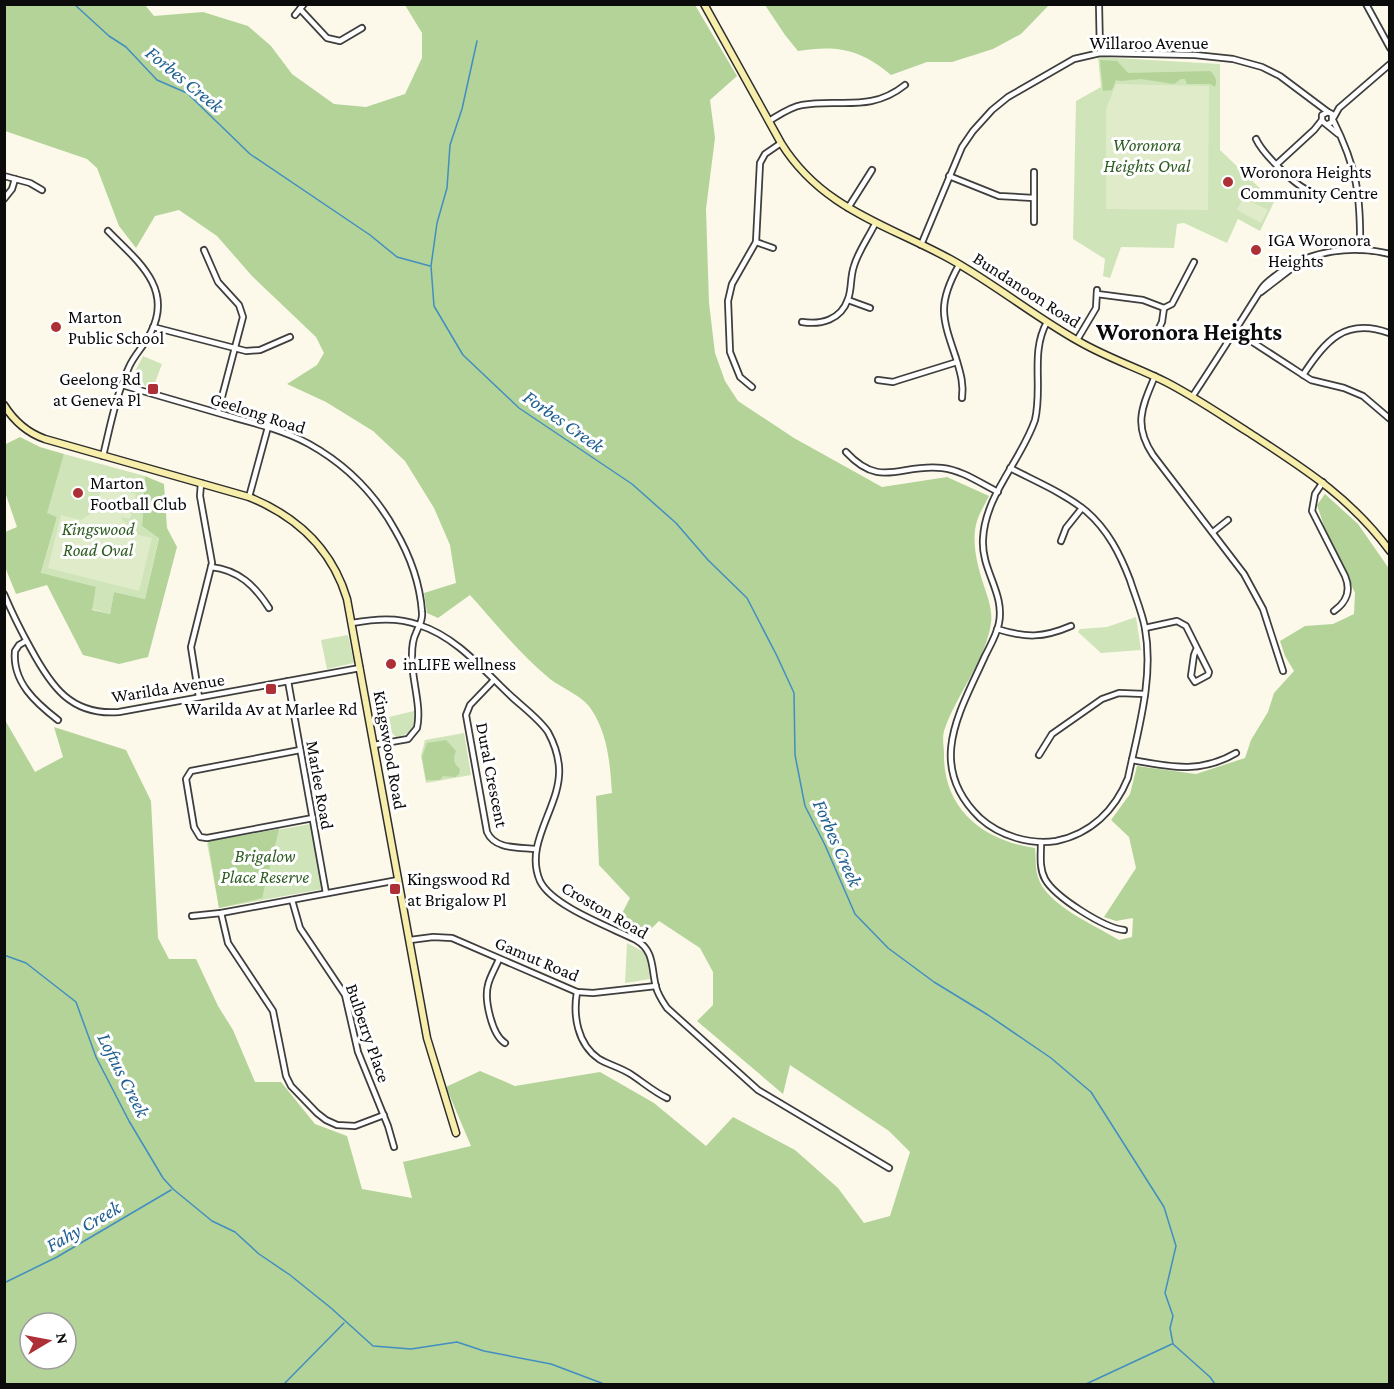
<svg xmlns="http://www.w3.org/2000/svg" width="1394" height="1389" font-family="'Crimson Pro',serif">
<rect width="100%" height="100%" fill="#fdf9ea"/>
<g fill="#cfe4b8">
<polygon points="1098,57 1220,64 1220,150 1274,202 1260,231 1238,219 1227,243 1184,223 1177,224 1174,248 1121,247 1110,278 1103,276 1105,259 1073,239 1076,101 1101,87"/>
<polygon points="143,356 162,364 153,388 133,382 132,377"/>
<polygon points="64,454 145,476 142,526 159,537 145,599 114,592 110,614 91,609 96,588 41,574 57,517 46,513"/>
<polygon points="1136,617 1141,650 1101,653 1078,632 1080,629 1107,627"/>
<polygon points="348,635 354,663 327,669 321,640"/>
<path d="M414,711C416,727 412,734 396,737L392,733L389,717Z"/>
<polygon points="464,733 471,775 426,783 421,756 425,740"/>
<polygon points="310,824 323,889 219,908 207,843"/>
<polygon points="627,943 646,953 650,979 625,983"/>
</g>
<g fill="#b3d399" fill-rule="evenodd">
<path d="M1050,4L1021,34L993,49L952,62H927L891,75C860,49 837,45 798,51L785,35L765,5Z"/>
<path d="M145,5L154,16L203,12L248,26L271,46L292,74L334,104L366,107L405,94L422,58V33L405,5H695L737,76L710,100L715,138L706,209L709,303L715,353L725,381L738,401L794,438L882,487L947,477L989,496C985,504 980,512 977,521C971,540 977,564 983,583C987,595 993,610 991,623C986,660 956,695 944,731C942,738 944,747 944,754C943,809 984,841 1035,848C1036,857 1035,868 1038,877C1046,905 1095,925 1119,940L1132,937L1133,918L1116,921L1104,917L1136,868L1129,837L1111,820L1130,794L1137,766L1196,774L1245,758L1251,740L1268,712L1274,693L1294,671L1285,656L1280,641L1305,626L1333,624L1354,614L1355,593L1325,529L1317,505L1325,494L1358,524L1390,570L1389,1384H5V720L35,772L63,757L54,727L126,750L151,801L158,938L169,959H196L218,1006L233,1030L255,1082H281L315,1124L347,1136L362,1189L412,1198L403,1162L471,1146L446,1087L480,1071L515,1086L600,1072L654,1103L706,1146L733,1117L795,1150L838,1188L864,1223L890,1216L910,1152L889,1131L790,1065L783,1094L697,1021L713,1005V972L700,948L659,921L641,939L616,925L630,898L599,865L596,796L612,793C610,764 608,734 591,709C584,697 562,688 550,679C520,654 496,624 470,595L438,618L427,613L424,593L456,583L450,545L434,508L405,461L373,431L326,402L287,384L317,365L324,353L316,337L252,276L217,236L179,210L155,216L136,248L119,226L97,168L87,159L5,131V5ZM30,1323H66V1359H30Z"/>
<path d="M1100,60L1117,61L1128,73L1210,71C1215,76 1218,80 1215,87L1210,84H1187L1185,79H1181L1174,84L1141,79L1121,81L1116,80L1112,90L1103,91Z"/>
<polygon points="20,437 40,447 64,454 47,513 57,517 41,573 96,587 92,610 110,614 114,592 145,599 159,538 142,526 145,476 164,484 167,528 177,547 148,657 119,664 83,655 47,585 16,594 5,567 5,532 17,527 5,492 4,445"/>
<path d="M446,740L456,751C453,759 453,763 460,769L459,774L455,777L443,776L440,780H426L422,757L427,743Z"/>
<polygon points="279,829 262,898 219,908 208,841"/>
</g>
<g fill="#e0ecc9">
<polygon points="1116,84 1209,86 1208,210 1106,209 1106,109"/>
<polygon points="1243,198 1268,210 1261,223 1237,210"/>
<polygon points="102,485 136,494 130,519 120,517 127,524 130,533 152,538 139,591 48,568 61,515 81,520 93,512 99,511 96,510"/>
</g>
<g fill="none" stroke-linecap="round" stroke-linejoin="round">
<g stroke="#428ec0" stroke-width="1.5">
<polyline points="74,4 109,36 126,47 157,80 187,93 250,154 370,235 397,257 430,266"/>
<polyline points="477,41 462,109 450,145 447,188 437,223 431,266 434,306 463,355 519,408 632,484 676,523 708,560 747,598 777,656 794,693 795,755 805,806 825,845 855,914 888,948 934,982 988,1015 1051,1058 1091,1092 1164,1207 1176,1246 1165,1293 1173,1316 1170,1328 1173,1344 1210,1377 1215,1384"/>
<polyline points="4,955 26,963 76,1002 96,1057 129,1121 163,1178 173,1189 212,1221 235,1232 259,1254 290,1275 331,1308 373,1346 411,1349 457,1342 484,1351 551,1364 604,1384"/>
<polyline points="4,1283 57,1257 171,1190"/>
<polyline points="284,1384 344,1323"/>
<polyline points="680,1384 686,1384"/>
<polyline points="1086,1384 1172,1344"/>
</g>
<g stroke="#3e3e3e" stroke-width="8">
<g id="street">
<polyline points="1099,4 1100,53"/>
<polyline points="1366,4 1390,48"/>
<polyline points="300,9 327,38 340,41 362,28"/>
<polyline points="295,15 304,4"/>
<polyline points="1334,117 1339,108 1390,64"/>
<path d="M1333,120C1357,168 1361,196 1360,250"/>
<path d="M769,121C779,115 790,107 802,105C839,98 870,113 905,85"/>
<polyline points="1328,124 1332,122 1332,114 1328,112 1322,115 1322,121 1338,134"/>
<path d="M1256,139C1263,154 1296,187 1312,192"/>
<polyline points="1277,164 1314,130 1322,120"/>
<polyline points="4,176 30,183 42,190"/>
<polyline points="949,176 999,196 1034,198"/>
<polyline points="4,199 12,189 15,179"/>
<polyline points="848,208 872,170"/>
<polyline points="1034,222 1034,172"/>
<polyline points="756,242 773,248"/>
<polyline points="921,245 962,147 973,131 992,110 1008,97 1074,59 1100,53 1195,55 1233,59 1262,67 1280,76 1328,112"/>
<polyline points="204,250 218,282 239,305 243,317 218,412"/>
<path d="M959,265C937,304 942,317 956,358C960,372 964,383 962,398"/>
<polyline points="1261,292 1300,262"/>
<polyline points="1097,294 1143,300 1164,308 1172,304 1194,262"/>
<polyline points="848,300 870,308"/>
<path d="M802,322C821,325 841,320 848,299C852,289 850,277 854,266C858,252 868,238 875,224"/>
<polyline points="153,327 246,351 260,350 290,337"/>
<polyline points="1158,330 1162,322 1164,308"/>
<polyline points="1234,330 1311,380 1344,388 1363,396 1390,419"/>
<polyline points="1077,340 1096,308 1097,290"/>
<path d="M1303,375C1325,341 1345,317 1389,333"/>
<path d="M1155,376C1142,407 1133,425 1153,455L1244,574L1263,609L1283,671"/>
<polyline points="878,380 893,382 899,380 957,362"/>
<path d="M122,385C159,396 195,406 232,417C258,424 285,431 309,444C345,464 375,494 395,530C409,554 420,584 422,612C423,621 419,625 416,633C413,639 412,648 412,655C411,679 422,705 417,728L408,739L374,745"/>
<polyline points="752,387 740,377 730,352 728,301 732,284 756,242 760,163 765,154 781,143"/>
<path d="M1192,397C1216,361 1239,324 1262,288C1266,282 1274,277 1279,273C1310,250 1353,245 1390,254"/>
<path d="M846,452C881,490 901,463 942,468C962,470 980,483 998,492"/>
<path d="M103,456C110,427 116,395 129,367C134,355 145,345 151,332C174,287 135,259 108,231"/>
<path d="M1010,468C1035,481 1064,493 1086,511C1108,530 1120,554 1130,580C1135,596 1142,612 1145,628C1154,678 1138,730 1128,778C1115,810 1091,834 1056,841C1030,845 1000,836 980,818C925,765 960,712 985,656C990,646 997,634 999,623C1005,593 981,570 983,539C985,495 1021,461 1035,420C1043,387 1030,352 1047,322"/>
<path d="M1323,482L1315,494L1312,511L1345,576C1351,590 1347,602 1334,611"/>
<polyline points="249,497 268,427"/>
<polyline points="1213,532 1228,520"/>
<polyline points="1061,541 1066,528 1082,508"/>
<path d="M211,567C239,570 255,586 269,608"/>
<path d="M4,594C12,613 21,631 31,649C51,686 71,716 119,712L360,668"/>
<path d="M352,623C375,619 397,617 419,625C457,637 484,671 512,697C524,708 539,719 548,732C554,743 558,754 559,767C562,806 523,842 540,881C552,906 610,927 636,940C655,951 651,968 656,987C658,995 663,1002 667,1008L758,1090L889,1168"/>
<polyline points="1145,628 1177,621 1186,626 1209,672 1208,675 1195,682 1191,676 1194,655 1196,650"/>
<path d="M997,629C1026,638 1043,638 1071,626"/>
<path d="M26,641L19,645L15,651C12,682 36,703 58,720"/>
<path d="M494,680L470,705L466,715L487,832C495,850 519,847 536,849"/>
<polyline points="288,681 326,893"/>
<polyline points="199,697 191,647 212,563 200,496 201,483"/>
<polyline points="300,750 191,771 186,779 194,827 200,837 207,838 313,818"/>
<polyline points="1039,755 1052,734 1102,699 1119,693 1145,694"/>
<path d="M1132,760C1171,767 1200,774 1236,753"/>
<path d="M1041,842C1041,855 1039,868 1045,879C1055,897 1104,928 1124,930"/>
<polyline points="292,900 300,928 345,995 358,1052 388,1126 394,1147"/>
<polyline points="221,913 228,943 273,1011 286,1076 291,1086 317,1113 326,1120 337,1125 355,1126 384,1115"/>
<polyline points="192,916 221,913 398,880"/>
<polyline points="410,940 433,937 452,938 577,992 593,993 656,986"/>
<path d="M499,959C496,967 490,976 488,985C484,1000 492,1035 505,1043"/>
<path d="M577,992C573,1015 577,1044 599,1059C609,1065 622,1068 632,1075C644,1083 654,1092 667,1098"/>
</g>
</g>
<g stroke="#2d2d2d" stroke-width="9">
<g id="secondary">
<path d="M704,4L781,143C822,209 886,224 950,259C995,284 1035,317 1080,342C1108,358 1138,368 1166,382C1195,397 1221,415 1248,432C1303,468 1349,496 1390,551"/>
<path d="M4,405C14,421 28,433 45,439L249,497C296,516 332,549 347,599L427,1038L456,1133"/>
</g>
</g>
<use href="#street" stroke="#fff" stroke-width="4.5"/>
<use href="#secondary" stroke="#f7eeab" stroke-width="6"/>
</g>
<g fill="#ad3037" stroke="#fff" stroke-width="2">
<circle cx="1228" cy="182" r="6"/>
<circle cx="1256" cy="250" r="6"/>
<circle cx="56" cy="327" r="6"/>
<rect x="147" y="383" width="12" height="12" rx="3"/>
<circle cx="78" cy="493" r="6"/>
<circle cx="391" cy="664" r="6"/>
<rect x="265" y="683" width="12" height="12" rx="3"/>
<rect x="389" y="883" width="12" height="12" rx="3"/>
</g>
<g text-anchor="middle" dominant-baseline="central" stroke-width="6" stroke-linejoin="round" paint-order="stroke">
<g font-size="18" fill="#0b0b0b" stroke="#fff">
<text x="1149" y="43">Willaroo Avenue</text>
<text transform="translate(1027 290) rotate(33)">Bundanoon Road</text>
<text transform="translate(258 413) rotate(18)">Geelong Road</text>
<text transform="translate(168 688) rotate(-9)">Warilda Avenue</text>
<text transform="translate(390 750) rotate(80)">Kingswood Road</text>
<text transform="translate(492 775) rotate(79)">Dural Crescent</text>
<text transform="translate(320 785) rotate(80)">Marlee Road</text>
<text transform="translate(605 910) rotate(30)">Croston Road</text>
<text transform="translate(537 959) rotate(23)">Gamut Road</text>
<text transform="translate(368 1033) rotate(71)">Bulberry Place</text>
</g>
<g font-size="18" font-style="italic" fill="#2e5b22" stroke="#fff">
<text x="1147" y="145">Woronora<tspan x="1147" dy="21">Heights Oval</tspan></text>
<text x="98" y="529">Kingswood<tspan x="98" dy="21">Road Oval</tspan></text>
<text x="265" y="856">Brigalow<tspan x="265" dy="21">Place Reserve</tspan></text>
</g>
<g font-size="18" fill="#0b0b0b" stroke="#fff" text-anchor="start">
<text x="1240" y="172">Woronora Heights<tspan x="1240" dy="21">Community Centre</tspan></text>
<text x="1268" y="240">IGA Woronora<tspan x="1268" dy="21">Heights</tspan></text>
<text x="68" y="317">Marton<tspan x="68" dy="21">Public School</tspan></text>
<text x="141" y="379" text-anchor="end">Geelong Rd<tspan x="141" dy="21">at Geneva Pl</tspan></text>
<text x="90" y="483">Marton<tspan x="90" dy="21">Football Club</tspan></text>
<text x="403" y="664">inLIFE wellness</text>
<text x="271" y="709" text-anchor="middle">Warilda Av at Marlee Rd</text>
<text x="407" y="879">Kingswood Rd<tspan x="407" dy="21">at Brigalow Pl</tspan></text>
</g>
<g font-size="20" font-style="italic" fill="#216090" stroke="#fff">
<text transform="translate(185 79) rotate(39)">Forbes Creek</text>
<text transform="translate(564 421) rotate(35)">Forbes Creek</text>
<text transform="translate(838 843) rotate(66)">Forbes Creek</text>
<text transform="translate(124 1075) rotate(63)">Loftus Creek</text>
<text transform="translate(83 1226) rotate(-30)">Fahy Creek</text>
</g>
<g font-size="24" font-weight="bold" fill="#0b0b0b" stroke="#fff">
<text x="1189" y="331">Woronora Heights</text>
</g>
</g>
<rect width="1394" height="1389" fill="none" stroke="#0b0b0b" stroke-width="12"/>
<g transform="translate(48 1341) rotate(80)"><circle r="28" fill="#ffffff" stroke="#9d9d9d" stroke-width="1.5"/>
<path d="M0-4.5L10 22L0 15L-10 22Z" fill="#ad3037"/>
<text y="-9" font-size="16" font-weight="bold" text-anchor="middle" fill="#0b0b0b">N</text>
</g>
</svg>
